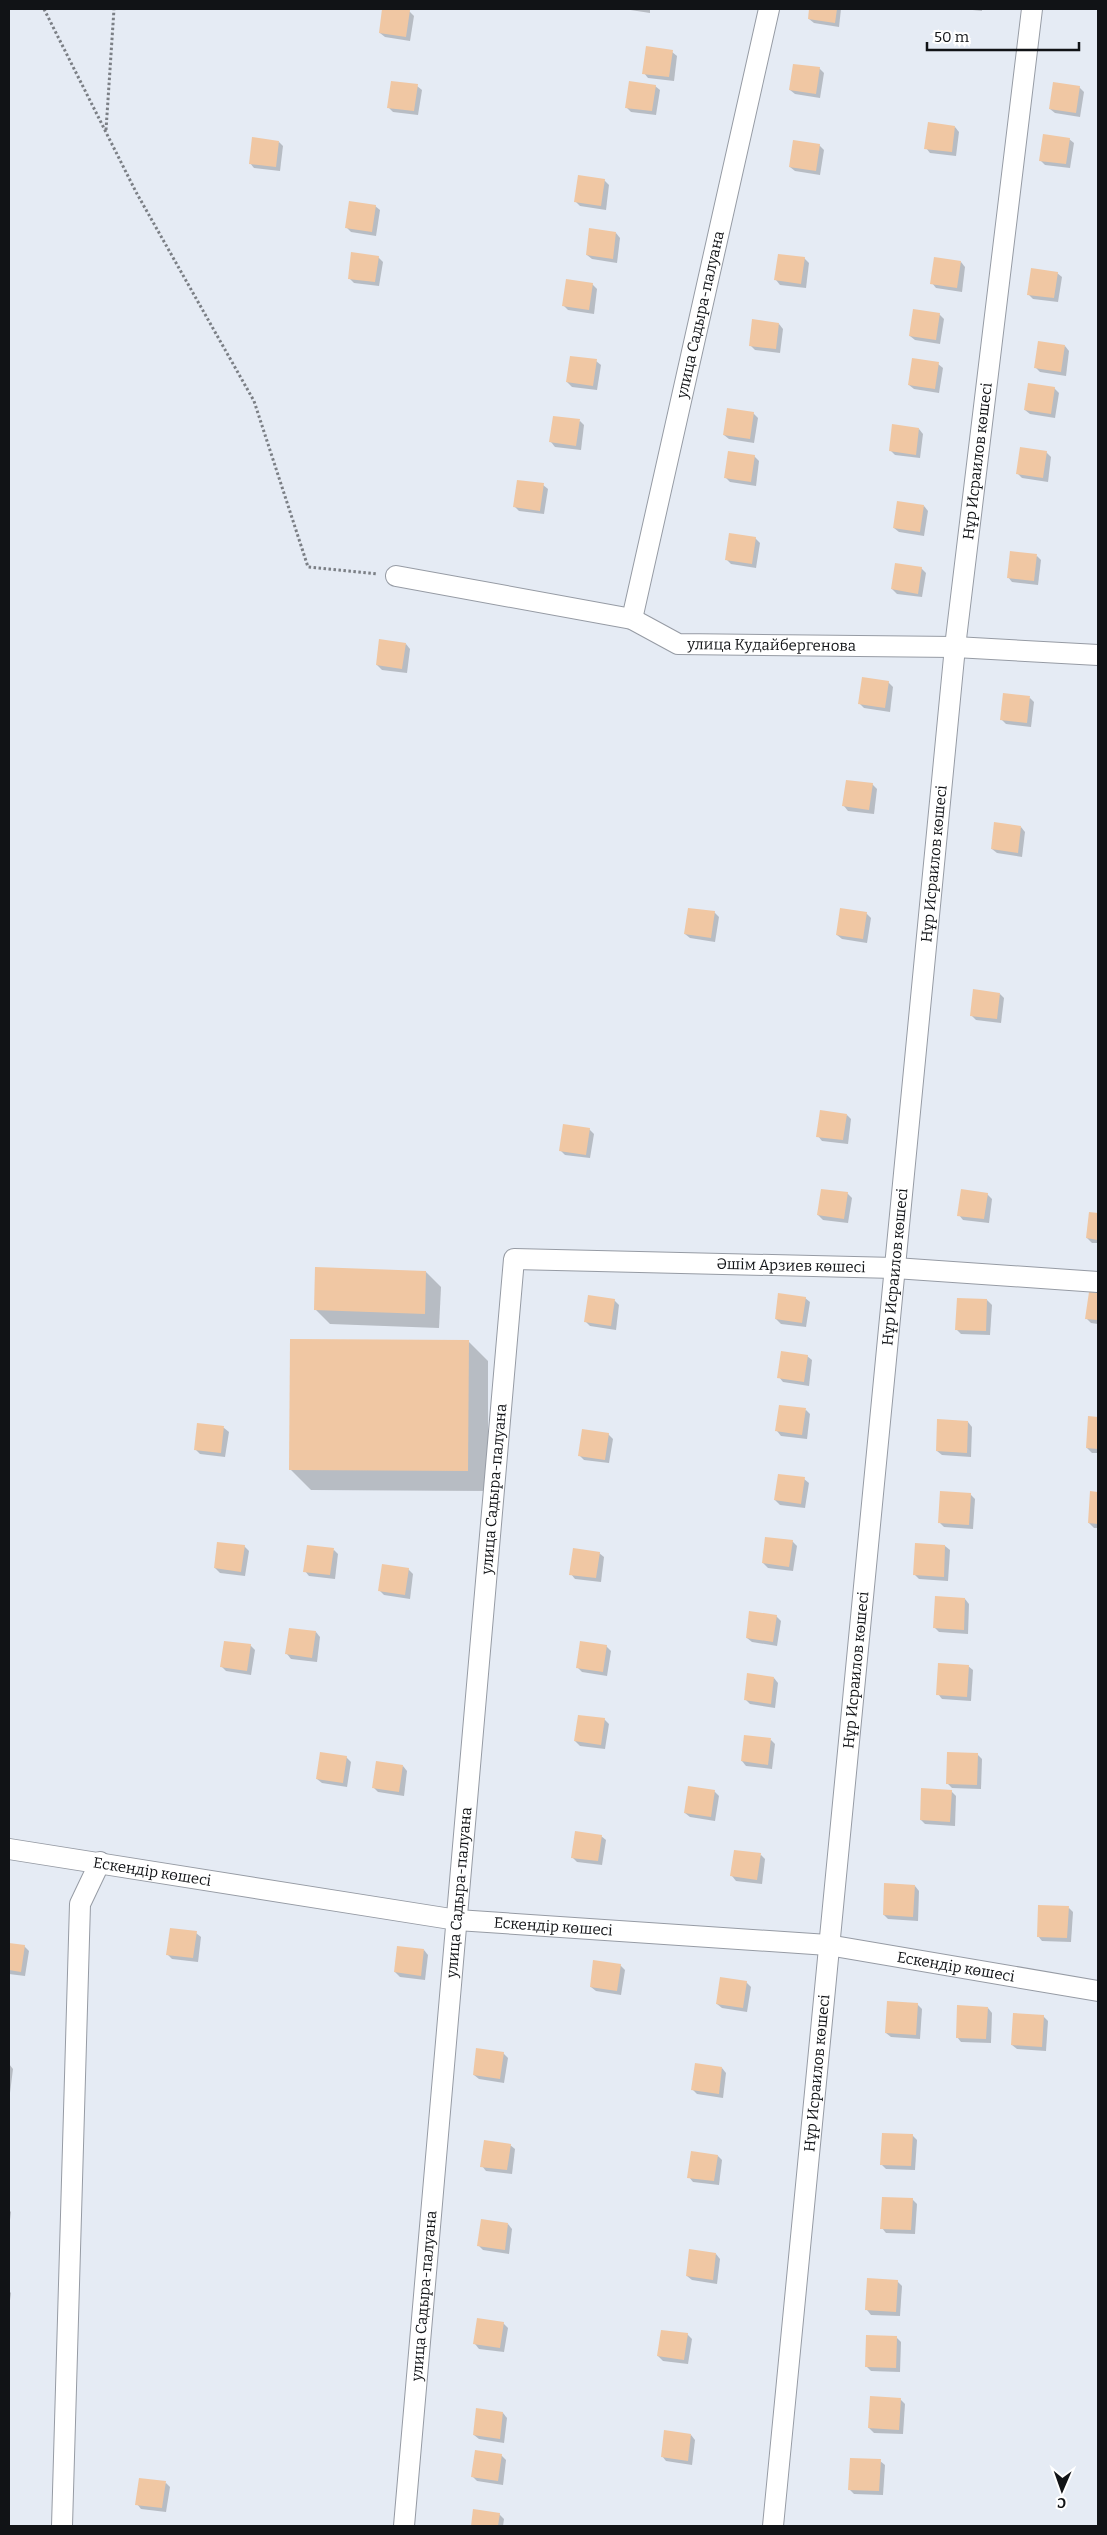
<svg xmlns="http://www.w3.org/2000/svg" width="1107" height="2535" font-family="Bitter,serif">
<rect width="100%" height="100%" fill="#e5ebf4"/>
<g fill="#0003">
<polygon points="384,9 409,11 414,16 410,41 385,37 380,33"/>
<polygon points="624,9 650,9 650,13"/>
<polygon points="810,9 841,9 839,27 814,23 809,19"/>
<polygon points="963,9 982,9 982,11"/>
<polygon points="672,52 677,56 674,81 648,78 644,73"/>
<polygon points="819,68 824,73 820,98 795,94 790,90"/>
<polygon points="417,86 422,90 418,115 393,112 388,107"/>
<polygon points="655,86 660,90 656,115 631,112 626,107"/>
<polygon points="1079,87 1084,92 1080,117 1055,113 1050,109"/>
<polygon points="955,127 959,132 956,156 930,153 926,148"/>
<polygon points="1069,139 1074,143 1070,168 1045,165 1040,160"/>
<polygon points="279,142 283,146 280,171 254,168 250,163"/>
<polygon points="819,145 824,150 820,175 795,171 790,167"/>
<polygon points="604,180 609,185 606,210 580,206 575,201"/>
<polygon points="375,206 380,210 376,236 351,232 346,227"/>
<polygon points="616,233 620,238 617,263 592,259 587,255"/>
<polygon points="378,257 383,262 379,286 354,283 349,278"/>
<polygon points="804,258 809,263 806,288 780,285 776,280"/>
<polygon points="961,262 965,267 962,292 936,288 932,283"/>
<polygon points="1057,273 1062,277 1058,302 1033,299 1028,294"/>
<polygon points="592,284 597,289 594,314 568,310 564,306"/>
<polygon points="939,314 944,319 940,344 915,340 910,336"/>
<polygon points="779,324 783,329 780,353 755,350 750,345"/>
<polygon points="1065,346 1069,351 1066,376 1040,372 1036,368"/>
<polygon points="596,361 601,365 597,390 572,387 567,382"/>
<polygon points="938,364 943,368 939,393 914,389 909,385"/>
<polygon points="1054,388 1059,393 1055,418 1030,414 1025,410"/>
<polygon points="753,413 758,418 754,443 729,439 724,435"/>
<polygon points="580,421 584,425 581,450 555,447 551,442"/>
<polygon points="919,429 923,434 920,458 895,455 890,450"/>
<polygon points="1046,452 1051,457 1048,482 1022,478 1018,474"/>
<polygon points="754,456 759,461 756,486 730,482 726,478"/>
<polygon points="543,485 548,489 544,514 519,511 514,506"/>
<polygon points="924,506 928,511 924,536 899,532 894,528"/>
<polygon points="755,538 760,543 756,568 731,564 726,559"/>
<polygon points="1037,556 1041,560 1038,585 1012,582 1008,577"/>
<polygon points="921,568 926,573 922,597 897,594 892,589"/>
<polygon points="406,644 410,649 407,673 382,670 377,665"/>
<polygon points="888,682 893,687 890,712 864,708 860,704"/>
<polygon points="1030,698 1034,702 1031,727 1006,724 1001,719"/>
<polygon points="872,784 877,789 874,814 848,811 844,806"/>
<polygon points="1021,827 1025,832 1022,857 997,853 992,849"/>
<polygon points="714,912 719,917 715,942 690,938 685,934"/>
<polygon points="866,913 871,918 867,943 842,939 837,935"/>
<polygon points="1000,994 1004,998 1001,1023 976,1020 971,1015"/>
<polygon points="847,1115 851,1119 848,1144 822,1141 818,1136"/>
<polygon points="589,1129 594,1134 590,1158 565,1155 560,1150"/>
<polygon points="847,1193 852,1198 848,1223 823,1220 818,1215"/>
<polygon points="987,1194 992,1199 989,1223 963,1220 959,1215"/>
<polygon points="1090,1213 1098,1214 1098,1243 1092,1243 1087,1238"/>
<polygon points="426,1272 441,1287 439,1328 330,1324 315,1309"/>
<polygon points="1090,1293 1098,1295 1098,1324 1091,1323 1086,1318"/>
<polygon points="805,1298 810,1302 806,1327 781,1324 776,1319"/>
<polygon points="614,1300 619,1305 616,1330 590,1326 586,1322"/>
<polygon points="987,1300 992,1305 990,1335 961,1334 956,1329"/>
<polygon points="468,1341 488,1361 488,1491 311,1490 291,1470"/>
<polygon points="807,1356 812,1360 809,1386 783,1382 779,1377"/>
<polygon points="806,1410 810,1414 807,1439 781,1436 777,1431"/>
<polygon points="1089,1417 1098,1418 1098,1453 1092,1453 1087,1448"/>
<polygon points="968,1422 972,1427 971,1457 942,1455 937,1451"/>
<polygon points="198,1424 224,1428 229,1432 225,1457 200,1454 195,1449"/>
<polygon points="608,1434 613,1439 609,1463 584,1460 579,1455"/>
<polygon points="804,1479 809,1483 805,1508 780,1505 775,1500"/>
<polygon points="1091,1493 1098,1493 1098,1528 1094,1528 1089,1523"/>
<polygon points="970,1494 975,1499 973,1529 944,1527 940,1523"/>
<polygon points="792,1541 797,1546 793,1571 768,1568 763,1563"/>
<polygon points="244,1546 249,1551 245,1576 220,1573 215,1568"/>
<polygon points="945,1546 950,1550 948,1581 919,1579 914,1574"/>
<polygon points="334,1550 338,1554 335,1579 309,1576 305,1571"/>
<polygon points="599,1553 604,1557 601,1582 575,1579 571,1574"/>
<polygon points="408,1569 413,1574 410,1599 384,1595 380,1591"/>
<polygon points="965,1599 969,1604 968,1634 939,1632 934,1627"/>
<polygon points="776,1616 781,1621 777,1646 752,1642 747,1638"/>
<polygon points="316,1632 320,1637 317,1662 291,1659 287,1654"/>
<polygon points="250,1645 255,1650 251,1675 226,1671 222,1667"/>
<polygon points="606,1646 611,1651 607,1676 582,1672 577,1667"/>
<polygon points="968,1666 973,1670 971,1701 942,1699 938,1694"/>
<polygon points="774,1678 778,1683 775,1708 750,1704 745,1699"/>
<polygon points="604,1719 609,1724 605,1749 580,1746 575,1741"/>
<polygon points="771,1740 775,1744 772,1769 746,1766 742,1761"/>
<polygon points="978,1755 982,1759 981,1789 952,1788 947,1783"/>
<polygon points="346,1757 351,1762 347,1787 322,1783 317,1779"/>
<polygon points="403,1766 407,1771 404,1796 378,1792 374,1788"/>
<polygon points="714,1791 719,1796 715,1821 690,1817 685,1813"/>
<polygon points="951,1791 956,1796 955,1826 925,1824 921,1820"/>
<polygon points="601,1836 606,1840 602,1865 577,1862 572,1857"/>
<polygon points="761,1855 765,1859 762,1884 736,1881 732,1876"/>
<polygon points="915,1886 919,1891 918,1921 888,1919 884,1915"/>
<polygon points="1069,1908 1073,1912 1071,1942 1042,1941 1038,1936"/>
<polygon points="196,1933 201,1937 198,1962 172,1959 167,1954"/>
<polygon points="9,1944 24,1946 29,1951 25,1976 9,1974"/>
<polygon points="424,1950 428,1955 425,1980 400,1977 395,1972"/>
<polygon points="620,1965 625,1970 621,1995 596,1991 591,1987"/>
<polygon points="746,1982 751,1987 747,2012 722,2008 717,2004"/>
<polygon points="917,2004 922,2009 920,2039 891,2037 886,2033"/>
<polygon points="988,2008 992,2013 991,2043 961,2042 957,2037"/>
<polygon points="1043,2016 1048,2021 1046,2051 1017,2049 1012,2045"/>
<polygon points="503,2053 508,2058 504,2083 479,2079 474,2075"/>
<polygon points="9,2064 13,2069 10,2093 9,2093"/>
<polygon points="722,2068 726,2073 723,2098 697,2094 693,2090"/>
<polygon points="912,2135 917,2140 915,2170 886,2169 881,2164"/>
<polygon points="510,2145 515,2149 512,2174 486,2171 482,2166"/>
<polygon points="718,2156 722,2160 719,2185 693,2182 689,2177"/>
<polygon points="912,2199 917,2204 915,2234 886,2233 882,2228"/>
<polygon points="9,2210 11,2212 9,2228"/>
<polygon points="508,2224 512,2229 509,2254 483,2250 479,2246"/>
<polygon points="716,2254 720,2259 717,2284 692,2280 687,2276"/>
<polygon points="897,2281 902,2286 900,2316 871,2315 867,2310"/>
<polygon points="9,2291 11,2293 9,2308"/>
<polygon points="503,2323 508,2328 504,2352 479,2349 475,2344"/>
<polygon points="687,2334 692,2339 688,2364 663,2361 658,2356"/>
<polygon points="897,2338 901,2342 900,2372 871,2371 866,2366"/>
<polygon points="900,2399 905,2404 903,2434 874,2433 869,2428"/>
<polygon points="503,2413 507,2418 504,2443 479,2439 474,2435"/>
<polygon points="691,2435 695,2440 692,2465 666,2461 662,2456"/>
<polygon points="501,2455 506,2460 503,2485 477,2481 473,2477"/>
<polygon points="880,2461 885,2465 883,2495 854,2494 849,2489"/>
<polygon points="166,2483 170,2487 166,2512 141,2509 137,2504"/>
<polygon points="474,2511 499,2514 504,2519 503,2526 472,2526"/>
</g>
<g fill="#f0c7a3">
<polygon points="382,9 410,10 406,37 379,33"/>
<polygon points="809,9 837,9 835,23 808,19"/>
<polygon points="646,46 673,50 669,77 642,74"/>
<polygon points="793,64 820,67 816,94 789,90"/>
<polygon points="391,81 418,84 414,111 387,108"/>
<polygon points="629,81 656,85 652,111 625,108"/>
<polygon points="1053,82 1080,86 1076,113 1049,109"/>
<polygon points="928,122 955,126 952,152 924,149"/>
<polygon points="1043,134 1070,138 1066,164 1039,161"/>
<polygon points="252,137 279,141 276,167 249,164"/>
<polygon points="793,140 820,144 816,171 789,167"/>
<polygon points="578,175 605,179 601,206 574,202"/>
<polygon points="349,201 376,205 372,232 345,228"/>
<polygon points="589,228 616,232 613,259 586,255"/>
<polygon points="351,252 379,256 375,282 348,279"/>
<polygon points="778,254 805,257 801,284 774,280"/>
<polygon points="934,257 961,261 957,288 930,284"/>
<polygon points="1031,268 1058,272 1054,298 1027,295"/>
<polygon points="566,279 593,283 589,310 562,306"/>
<polygon points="913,309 940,313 936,340 909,336"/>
<polygon points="752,319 779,323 776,349 749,346"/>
<polygon points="1038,341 1065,345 1061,372 1034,368"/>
<polygon points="570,356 597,359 593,386 566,382"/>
<polygon points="912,358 939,362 935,389 908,385"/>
<polygon points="1028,383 1055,387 1051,414 1024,410"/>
<polygon points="727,408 754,412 750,439 723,435"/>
<polygon points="553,416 580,419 576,446 549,442"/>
<polygon points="892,424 919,428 916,455 889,451"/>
<polygon points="1020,447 1047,451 1043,478 1016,474"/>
<polygon points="728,451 755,455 751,482 724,478"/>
<polygon points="517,480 544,483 540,511 513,507"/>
<polygon points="897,501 924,505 920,532 893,528"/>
<polygon points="729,533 756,537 752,564 725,560"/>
<polygon points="1010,551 1037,554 1034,581 1007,578"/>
<polygon points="895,563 922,567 918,594 891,589"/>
<polygon points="379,639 406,643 402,669 376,665"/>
<polygon points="862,677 889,681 885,708 858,704"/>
<polygon points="1003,693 1030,696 1027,723 1000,720"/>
<polygon points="846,780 873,783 869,810 842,806"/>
<polygon points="994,822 1021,826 1018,853 991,849"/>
<polygon points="688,908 715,911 711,938 684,934"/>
<polygon points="840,908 867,912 863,939 836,935"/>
<polygon points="973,989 1000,993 997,1019 970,1016"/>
<polygon points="820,1110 847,1114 843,1140 816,1137"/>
<polygon points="563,1124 590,1128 586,1155 559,1151"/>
<polygon points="821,1189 848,1192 844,1219 817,1215"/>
<polygon points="961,1189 988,1193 984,1219 957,1216"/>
<polygon points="1089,1212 1098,1213 1098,1240 1086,1238"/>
<polygon points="315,1267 426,1271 425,1314 314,1310"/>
<polygon points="1089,1292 1098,1293 1098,1320 1085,1319"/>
<polygon points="778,1293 806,1297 802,1323 775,1319"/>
<polygon points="588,1295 615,1299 611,1326 584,1322"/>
<polygon points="957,1298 987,1299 986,1331 955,1330"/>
<polygon points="290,1339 469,1340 468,1471 289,1470"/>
<polygon points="781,1351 808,1355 804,1382 777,1378"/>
<polygon points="779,1405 806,1408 802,1435 775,1431"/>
<polygon points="1088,1416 1098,1417 1098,1449 1086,1448"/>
<polygon points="937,1419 968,1421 967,1453 936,1451"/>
<polygon points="197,1423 224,1426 221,1453 194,1450"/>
<polygon points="582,1429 609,1433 605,1460 578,1456"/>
<polygon points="778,1474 805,1477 801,1504 774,1500"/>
<polygon points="940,1491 971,1493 969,1525 938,1523"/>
<polygon points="1090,1491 1098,1492 1098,1524 1088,1523"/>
<polygon points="765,1537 793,1540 789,1567 762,1563"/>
<polygon points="217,1542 245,1545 241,1572 214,1568"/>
<polygon points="915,1543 945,1545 944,1577 913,1575"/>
<polygon points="307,1545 334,1548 330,1575 303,1572"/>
<polygon points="573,1548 600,1552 596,1578 569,1575"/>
<polygon points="382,1564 409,1568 405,1595 378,1591"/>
<polygon points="935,1596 965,1598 964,1630 933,1628"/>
<polygon points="749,1611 777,1615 773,1642 746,1638"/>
<polygon points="289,1628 316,1631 312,1658 285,1654"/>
<polygon points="224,1641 251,1644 247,1671 220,1667"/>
<polygon points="580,1641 607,1645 603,1672 576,1668"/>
<polygon points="938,1663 969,1665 967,1697 936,1695"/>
<polygon points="747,1673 774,1677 771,1704 744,1700"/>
<polygon points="578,1715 605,1718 601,1745 574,1741"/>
<polygon points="744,1735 771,1738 768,1765 741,1761"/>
<polygon points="320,1752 347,1756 343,1783 316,1779"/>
<polygon points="947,1752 978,1753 977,1785 946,1784"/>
<polygon points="376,1761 403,1765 399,1792 372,1788"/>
<polygon points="688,1786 715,1790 711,1817 684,1813"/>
<polygon points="921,1788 952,1790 950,1822 920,1820"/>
<polygon points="575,1831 602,1835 598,1861 571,1858"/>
<polygon points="734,1850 761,1853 757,1880 730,1876"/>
<polygon points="884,1883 915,1885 913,1917 883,1915"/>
<polygon points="1038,1905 1069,1906 1067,1938 1037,1937"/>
<polygon points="170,1928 197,1931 193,1958 166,1955"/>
<polygon points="9,1943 25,1945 21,1972 9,1970"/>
<polygon points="397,1946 424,1949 421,1976 394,1972"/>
<polygon points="593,1960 621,1964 617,1991 590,1987"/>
<polygon points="720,1977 747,1981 743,2008 716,2004"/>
<polygon points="887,2001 918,2003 916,2035 885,2033"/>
<polygon points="957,2005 988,2007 986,2039 956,2038"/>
<polygon points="1013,2013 1044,2015 1042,2047 1011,2045"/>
<polygon points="476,2048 504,2052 500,2079 473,2075"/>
<polygon points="695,2063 722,2067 719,2094 691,2090"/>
<polygon points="882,2133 913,2134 911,2166 880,2165"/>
<polygon points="484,2140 511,2144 507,2170 480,2167"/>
<polygon points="691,2151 718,2155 714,2181 687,2178"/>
<polygon points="882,2197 913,2198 911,2230 880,2229"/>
<polygon points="481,2219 508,2223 505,2250 477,2246"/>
<polygon points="689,2249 716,2253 713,2280 686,2276"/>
<polygon points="867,2278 898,2280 896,2312 865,2310"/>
<polygon points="477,2318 504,2322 500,2348 473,2344"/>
<polygon points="661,2330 688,2333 684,2360 657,2356"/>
<polygon points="866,2335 897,2336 896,2368 865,2367"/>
<polygon points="870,2396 901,2398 899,2430 868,2428"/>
<polygon points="476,2408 503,2412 500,2439 473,2435"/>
<polygon points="664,2430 691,2434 688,2461 661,2457"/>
<polygon points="475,2450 502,2454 498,2481 471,2477"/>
<polygon points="850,2458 881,2459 879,2491 848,2490"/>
<polygon points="139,2478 166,2481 162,2508 135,2505"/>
<polygon points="473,2509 500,2513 498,2526 471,2526"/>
</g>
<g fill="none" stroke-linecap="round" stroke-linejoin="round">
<g stroke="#969ba4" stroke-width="22">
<g id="minor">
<path id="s1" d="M396,576L632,619L678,644L955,647L1098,655"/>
<path id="s2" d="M632,619L769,9"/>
<path id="s3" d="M9,1849L457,1920L828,1945L1098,1991"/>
<polyline points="62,2526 80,1904 100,1862"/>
<path id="s4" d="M404,2526L514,1259L895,1268L1098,1282"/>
<path id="s5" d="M773,2526L955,647L1032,9"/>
</g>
</g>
<g stroke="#7b7f85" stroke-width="3" stroke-dasharray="2.5 2.5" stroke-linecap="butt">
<polyline points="44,9 136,192 254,401 308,567 378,574"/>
<polyline points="106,130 114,9"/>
</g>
<use href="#minor" stroke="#fff" stroke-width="20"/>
</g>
<g text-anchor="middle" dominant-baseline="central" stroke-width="4" stroke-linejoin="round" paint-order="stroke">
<g font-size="15" fill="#111316" stroke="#fff">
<text stroke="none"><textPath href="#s2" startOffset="312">улица Садыра-палуана</textPath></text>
<text stroke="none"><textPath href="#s5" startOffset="2075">Нұр Исраилов көшесі</textPath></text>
<text stroke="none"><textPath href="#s1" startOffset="386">улица Кудайбергенова</textPath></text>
<text stroke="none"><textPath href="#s5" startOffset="1670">Нұр Исраилов көшесі</textPath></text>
<text stroke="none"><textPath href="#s4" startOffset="1549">Әшім Арзиев көшесі</textPath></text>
<text stroke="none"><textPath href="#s5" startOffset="1265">Нұр Исраилов көшесі</textPath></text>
<text stroke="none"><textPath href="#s4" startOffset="1041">улица Садыра-палуана</textPath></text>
<text stroke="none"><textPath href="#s5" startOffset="860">Нұр Исраилов көшесі</textPath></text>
<text stroke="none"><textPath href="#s3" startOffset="145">Ескендір көшесі</textPath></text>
<text stroke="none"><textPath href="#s4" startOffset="636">улица Садыра-палуана</textPath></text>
<text stroke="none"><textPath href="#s3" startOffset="550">Ескендір көшесі</textPath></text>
<text stroke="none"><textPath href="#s3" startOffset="955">Ескендір көшесі</textPath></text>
<text stroke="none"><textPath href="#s5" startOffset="455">Нұр Исраилов көшесі</textPath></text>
<text stroke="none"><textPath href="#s4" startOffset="231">улица Садыра-палуана</textPath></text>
</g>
</g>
<rect width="1107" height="2535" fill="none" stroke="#111316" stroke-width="20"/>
<g transform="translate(1062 2490) rotate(182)" stroke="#ffffff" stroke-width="4" paint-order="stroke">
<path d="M0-4L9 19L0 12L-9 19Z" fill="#111316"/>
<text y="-8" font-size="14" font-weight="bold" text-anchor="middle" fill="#111316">С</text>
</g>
<path d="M927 42v8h152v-8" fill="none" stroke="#111316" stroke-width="2.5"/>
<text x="934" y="42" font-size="15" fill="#111316" stroke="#ffffff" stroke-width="4" paint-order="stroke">50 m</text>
</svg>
